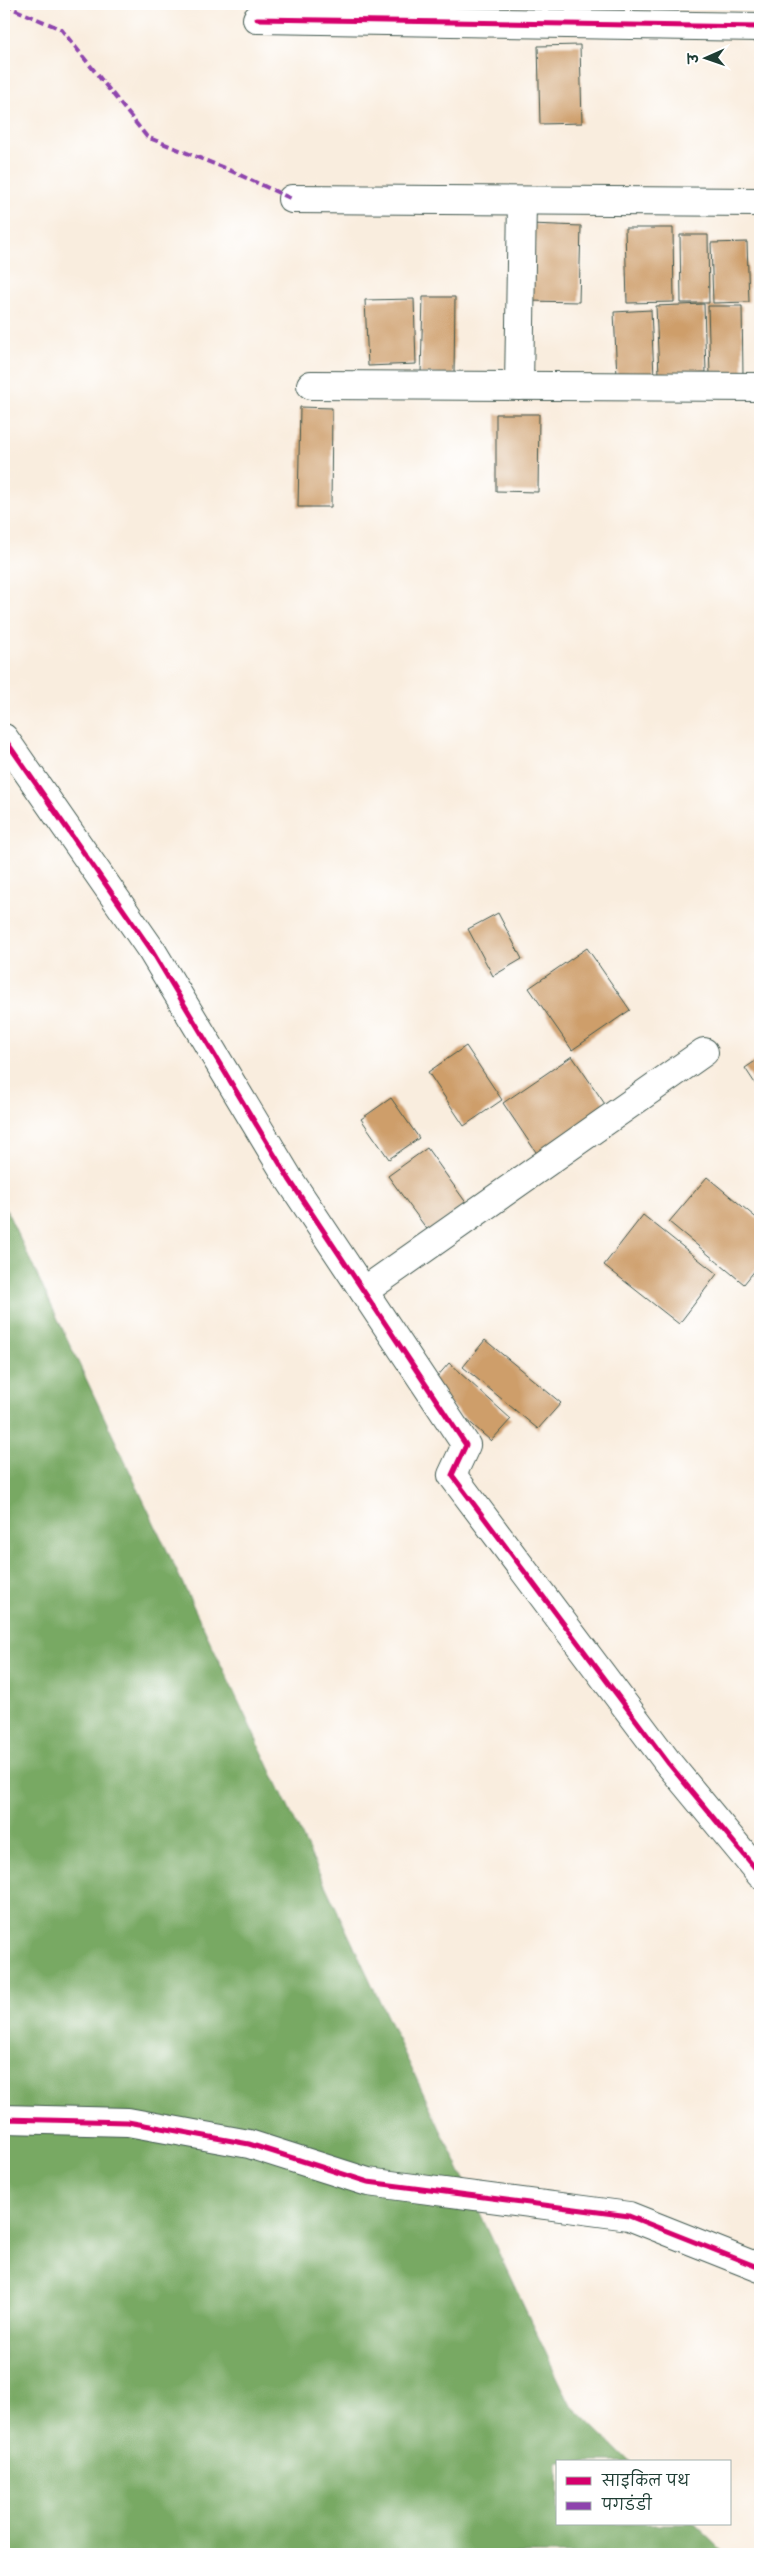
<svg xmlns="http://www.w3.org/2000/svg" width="764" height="2558" font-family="'Playpen Sans','Playpen Sans Deva',sans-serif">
<rect width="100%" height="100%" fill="#fff"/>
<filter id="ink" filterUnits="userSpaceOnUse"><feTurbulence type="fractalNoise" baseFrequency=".02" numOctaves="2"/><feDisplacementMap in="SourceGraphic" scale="10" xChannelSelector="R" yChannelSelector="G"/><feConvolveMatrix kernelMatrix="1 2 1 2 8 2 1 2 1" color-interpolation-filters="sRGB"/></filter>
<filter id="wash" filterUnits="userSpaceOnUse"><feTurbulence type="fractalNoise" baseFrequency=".0096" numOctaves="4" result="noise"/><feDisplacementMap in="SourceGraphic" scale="20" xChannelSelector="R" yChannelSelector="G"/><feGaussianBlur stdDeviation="1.12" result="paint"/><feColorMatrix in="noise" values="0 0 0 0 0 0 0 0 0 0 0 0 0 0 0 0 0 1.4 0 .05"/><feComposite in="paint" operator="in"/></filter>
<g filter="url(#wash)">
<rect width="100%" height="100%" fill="#f9edde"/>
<polygon fill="#78a964" stroke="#4c734c" points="4,1205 570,2404 630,2462 558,2462 558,2524 695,2524 726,2554 4,2554"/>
<g id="blocks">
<g fill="#ce9e6b">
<polygon points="580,45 582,123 540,124 538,46"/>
<polygon points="531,224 581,226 579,302 529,301"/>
<polygon points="625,228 673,228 674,302 627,303"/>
<polygon points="680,235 708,235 709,303 681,303"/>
<polygon points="747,242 749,302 713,303 711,243"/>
<polygon points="423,297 455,297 454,375 421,374"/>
<polygon points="414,299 416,364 368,366 365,300"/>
<polygon points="704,304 706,372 659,374 656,306"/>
<polygon points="708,306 742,306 743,375 710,375"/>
<polygon points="651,310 654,376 617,377 614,312"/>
<polygon points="300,407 332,408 331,507 298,507"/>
<polygon points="496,414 539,414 538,492 496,491"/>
<polygon points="498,913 522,959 493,976 468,929"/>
<polygon points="587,948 630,1010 572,1050 529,988"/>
<polygon points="466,1046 502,1100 464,1126 428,1072"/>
<polygon points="572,1056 607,1107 538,1155 503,1103"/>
<polygon points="760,1058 760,1091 745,1068"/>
<polygon points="391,1098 419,1138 389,1159 361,1119"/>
<polygon points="427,1148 467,1204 429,1232 388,1176"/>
<polygon points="707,1177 760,1221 760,1264 744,1284 669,1222"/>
<polygon points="643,1215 717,1274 679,1324 604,1265"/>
<polygon points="485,1340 561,1403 538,1429 463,1367"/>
<polygon points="449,1363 511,1419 491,1441 429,1386"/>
</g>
</g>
</g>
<g filter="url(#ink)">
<use href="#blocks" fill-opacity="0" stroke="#40574e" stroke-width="1"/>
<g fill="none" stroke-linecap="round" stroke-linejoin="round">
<g stroke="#40574e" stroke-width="30">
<g id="street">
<polyline points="257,19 760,27"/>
<polyline points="292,199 760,202"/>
<polyline points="311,385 760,387"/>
<polyline points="519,386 522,201"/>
<polyline points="4,738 152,951 289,1179 466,1445 452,1475 669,1764 760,1874"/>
<polyline points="364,1291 704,1052"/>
<polyline points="4,2119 128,2122 249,2144 368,2182 629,2216 760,2268"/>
</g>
</g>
<use href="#street" stroke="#fff" stroke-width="28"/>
<polyline stroke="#8e44ad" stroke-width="4" stroke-dasharray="8 4" stroke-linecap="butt" points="4,5 61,29 147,137 227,169 292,199"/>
<g stroke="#fff" stroke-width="8">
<g id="cycleway">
<polyline points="257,19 760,27"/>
<polyline points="4,738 152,951 289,1179 466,1445 452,1475 669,1764 760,1874"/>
<polyline points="4,2119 128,2122 249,2144 368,2182 629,2216 760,2268"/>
</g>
</g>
<use href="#cycleway" stroke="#d6006c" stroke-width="5"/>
</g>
</g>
<rect width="764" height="2558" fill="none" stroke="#fff" stroke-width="20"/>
<rect x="556" y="2460" width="175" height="65" fill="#ffffff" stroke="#a5b1ae"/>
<rect x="566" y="2477" width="25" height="8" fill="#d6006c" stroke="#a5b1ae"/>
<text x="602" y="2486" font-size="15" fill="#1f3d34">साइकिल पथ</text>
<rect x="566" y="2502" width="25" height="8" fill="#8e44ad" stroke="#a5b1ae"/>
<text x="602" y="2510" font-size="15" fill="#1f3d34">पगडंडी</text>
<g transform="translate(706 58) rotate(268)" stroke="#ffffff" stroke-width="4" paint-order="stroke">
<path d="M0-4L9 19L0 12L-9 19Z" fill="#1f3d34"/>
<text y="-8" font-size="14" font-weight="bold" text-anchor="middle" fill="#1f3d34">उ</text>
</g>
</svg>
